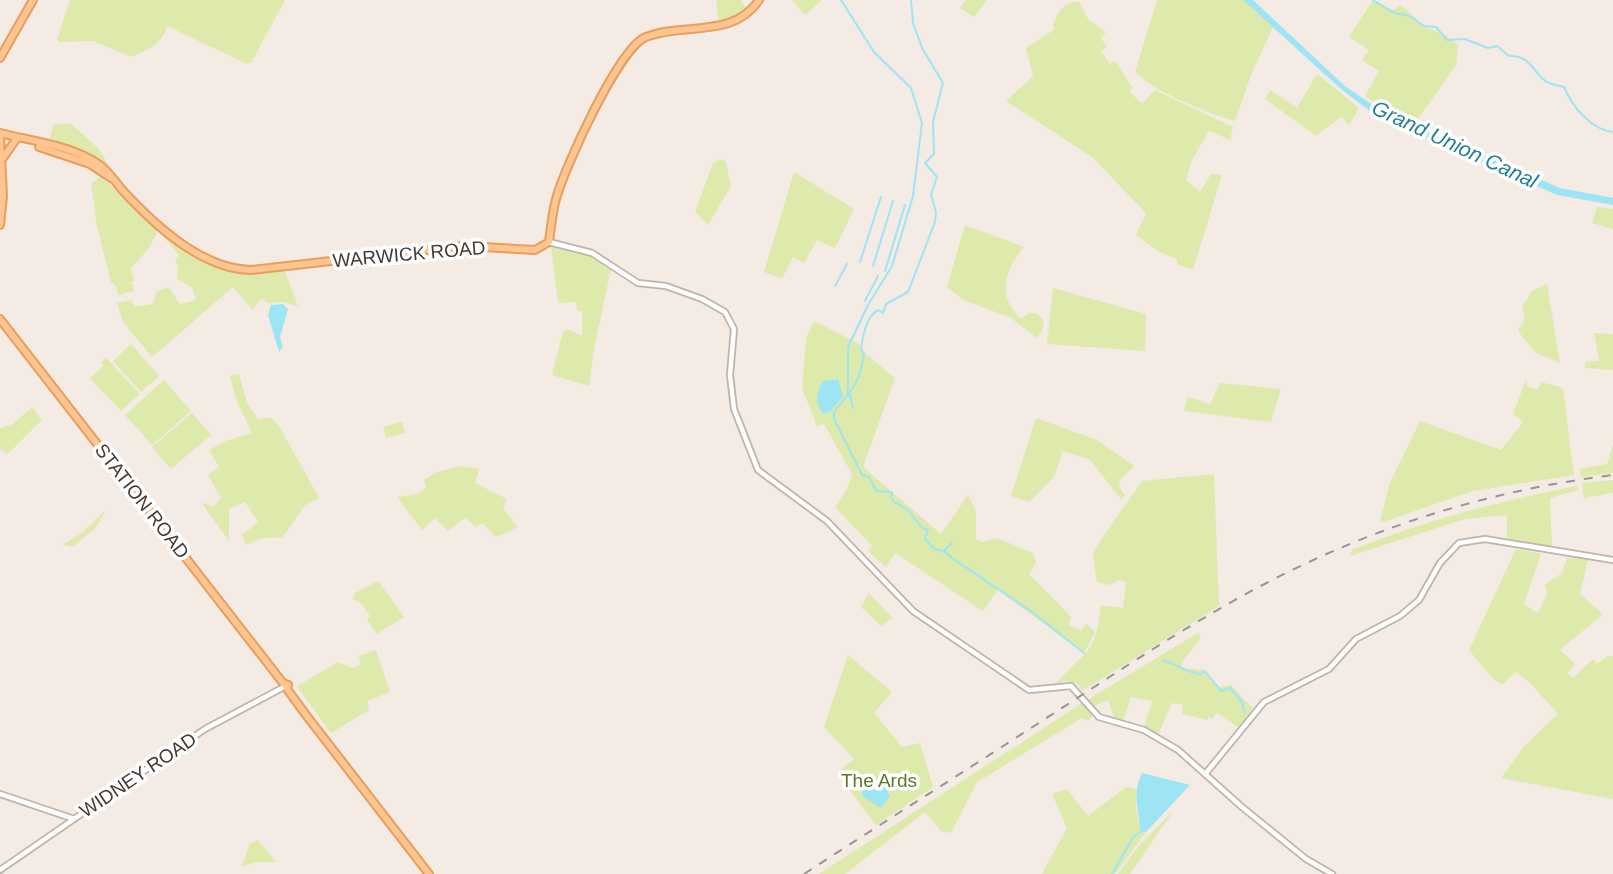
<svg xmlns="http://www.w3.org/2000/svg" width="1613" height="874" font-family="Arial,sans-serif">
<rect width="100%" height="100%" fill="#f3ebe4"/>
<g fill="#ddeaab">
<path d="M70,0H285L251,63H245L167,26C162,45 148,49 131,57L93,41L59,42L57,40Z"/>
<polygon points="716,0 740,0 747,8 730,20 719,22"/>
<polygon points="792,0 822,0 805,15"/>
<polygon points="966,0 987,0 974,17 960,8"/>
<path d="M1157,0H1243L1274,25L1251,75L1235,121C1206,113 1157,93 1135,72Z"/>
<polygon points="1373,0 1393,10 1401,5 1425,27 1444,34 1458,45 1456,65 1415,123 1386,111 1365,96 1379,71 1362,60 1369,50 1349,37"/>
<path d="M1079,1L1088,19L1106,32L1101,38L1107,47L1101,51L1110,64L1115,61L1132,87L1129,91L1142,104L1155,90L1233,127L1230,140L1209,131L1192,160L1186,180L1200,192L1211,174L1222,175L1193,270L1177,264V259L1159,252L1136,235L1146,213L1092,157L1006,101L1033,76L1026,48L1055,29L1053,25C1059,10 1063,3 1079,1Z"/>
<polygon points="1317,74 1359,108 1349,125 1341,117 1316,136 1265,99 1270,90 1297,108"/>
<polygon points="70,123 99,149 112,171 99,161 49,143 53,125"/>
<polygon points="720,159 726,162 731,186 708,225 695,212 713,163"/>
<polygon points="794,172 854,209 835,248 817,240 804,263 793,257 782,279 764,272"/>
<polygon points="100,177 159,228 149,248 131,268 134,281 126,284 132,283 134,291 118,295 116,286 111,282 97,226 91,184"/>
<polygon points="1597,207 1613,209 1613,229 1592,223"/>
<path d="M965,225L1024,247C1005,270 996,296 1021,319L1029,313H1036L1044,320L1042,332L1037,338L1011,318L964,300L947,287Z"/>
<path d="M162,229C185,246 208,266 236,274L284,269L298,306L283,302L268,303L261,298L253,310L233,287L152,357L123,322L117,303L132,300L134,307L153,304L157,291L168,287L180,304L196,300L192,287L177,279L178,266L175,261L179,255L160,233Z"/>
<polygon points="551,246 592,255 611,268 594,349 589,386 552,375 563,332 567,329 582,336 582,311 577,311 576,302 558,303"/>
<polygon points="1547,284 1560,363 1536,353 1518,331 1525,318 1522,307 1532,291"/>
<polygon points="1053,288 1146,314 1145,351 1047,344"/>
<polygon points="814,321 859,344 861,350 895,378 863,467 941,534 968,495 976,511 976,540 983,542 997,538 1033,553 1036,563 1029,574 1071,617 1069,625 1081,631 1086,624 1095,632 1084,653 998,590 983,611 895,553 886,567 868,551 872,546 835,507 848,487 852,474 824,424 817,426 802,388 806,338"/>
<polygon points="1594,333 1613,334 1613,370 1585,368 1585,362 1599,361"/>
<polygon points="131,344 159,376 141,392 113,361"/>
<polygon points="106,358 140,394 121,411 90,378 104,365 101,362"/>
<polygon points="239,374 247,403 258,419 272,418 279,426 319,498 305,505 283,537 259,539 246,545 242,535 258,522 245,502 229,509 229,541 201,502 213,507 221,498 208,475 219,467 209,450 225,441 252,433 236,399 230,376"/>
<polygon points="164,380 191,411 152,445 125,415"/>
<polygon points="1526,380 1527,386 1537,390 1541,382 1563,388 1574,475 1473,491 1380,523 1389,485 1420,421 1501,450 1523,422 1513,414"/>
<polygon points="1220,383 1281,389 1271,422 1184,411 1188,397 1210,404"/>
<polygon points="32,407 42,420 8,454 0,449 0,428 13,424"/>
<polygon points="192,413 211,435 171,469 152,447"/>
<polygon points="1036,418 1097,440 1134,466 1121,479 1119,487 1125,495 1121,499 1090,460 1063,451 1054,477 1030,502 1011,496"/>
<polygon points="402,422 405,433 386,438 383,427"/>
<polygon points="1613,445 1613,473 1581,477 1579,469 1607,464"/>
<polygon points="459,466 479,469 475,483 507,499 503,509 518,527 496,537 483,523 476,527 465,518 448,531 435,518 422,530 397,497 417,494 426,488 424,480 437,472"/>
<path d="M1214,474L1219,606L1082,691L1078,684L1067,681L1056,683C1086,650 1096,655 1101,605L1123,608L1126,582L1119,580L1110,585L1097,582L1093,556L1096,547L1142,481Z"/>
<polygon points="1613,480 1613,493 1584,498 1582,483"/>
<path d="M1577,486L1578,490L1550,498L1552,547L1507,540V515L1465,519L1350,556L1352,550C1429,519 1496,502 1577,486Z"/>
<polygon points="106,510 97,526 73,547 62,545 82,533"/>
<polygon points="1516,549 1541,554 1524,604 1538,613 1547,594 1545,584 1562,573 1567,558 1588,559 1580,594 1603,614 1560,650 1575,664 1568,673 1573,678 1593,659 1597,664 1608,656 1613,656 1613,799 1501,778 1525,745 1558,714 1531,684 1516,672 1502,685 1492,678 1469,650"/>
<polygon points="378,581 404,617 377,634 367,620 370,616 360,602 353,599 355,593"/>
<polygon points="869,593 893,618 881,626 861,607"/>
<polygon points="1198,633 1201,638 1182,662 1182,668 1204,670 1219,687 1231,685 1253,709 1239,728 1217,713 1212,719 1208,716 1208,720 1182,714 1183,705 1172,703 1158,734 1144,727 1152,701 1131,697 1123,721 1115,720 1108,700 1093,707 1087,700"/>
<polygon points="376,650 390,692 367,701 369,710 331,733 297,686 338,662 352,668 361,665 359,656"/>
<polygon points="848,655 892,692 874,713 902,747 920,743 933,787 876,825 837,773 854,759 824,727"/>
<polygon points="1084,702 1093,715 1089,721 1082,718 977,782 951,833 941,831 925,812 845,874 819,874"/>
<polygon points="1126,787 1137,789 1136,807 1140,830 1146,832 1115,874 1042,874 1067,828 1052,794 1067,789 1088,816"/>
<polygon points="1174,810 1130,874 1118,874 1137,848"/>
<polygon points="257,840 277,862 257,862 241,867 250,844"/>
</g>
<g fill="#9de5f4">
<polygon points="1243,0 1253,0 1345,86 1383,112 1560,188 1613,198 1613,205 1557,195 1371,112 1341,89"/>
<polygon points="283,304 288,309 280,337 283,347 279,352 268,315 271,305"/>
<path d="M838,379L843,396L830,412L823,414C815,403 815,391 824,381Z"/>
<path d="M1142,773L1190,785L1146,832L1140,830C1139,809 1132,793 1142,773Z"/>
<polygon points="877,782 884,785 890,796 881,808 862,796 862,791"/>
</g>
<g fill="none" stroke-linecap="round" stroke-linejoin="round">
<g stroke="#9de5f4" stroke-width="2">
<polyline points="841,0 874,52 911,88 922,123 913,196 892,266 868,305 848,347 848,397"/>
<path d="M911,0L913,23L922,48L943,83L933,122L934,154L925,163L937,177L931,195L936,212L935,222L908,292L886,304L883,313L878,310C867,315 862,337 861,350L864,353C859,388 853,386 834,412V419L862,475L869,477L876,491L892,492L891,498C896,505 899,504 906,509C916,515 915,526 928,530L925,539L934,549L944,551"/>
<path d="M1373,0L1394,13L1410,16L1424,26L1436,27L1447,40L1465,39L1488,48L1497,46L1509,56C1532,55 1534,75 1547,82C1550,84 1559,86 1564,87C1572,106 1591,130 1613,132"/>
<polyline points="860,262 881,197"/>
<polyline points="873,266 893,201"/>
<polyline points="885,271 905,205"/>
<polyline points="835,286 847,264"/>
<polyline points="865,301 878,276"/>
<polyline points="850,395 853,408"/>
<polyline points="952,543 944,551 952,558 1032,612 1084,653"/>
<path d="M1163,661C1178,663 1182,672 1201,674L1205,671L1221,691L1230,688L1242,702L1245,713"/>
<polyline points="1112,874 1134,836 1142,831"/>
</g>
<g stroke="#c2b3aa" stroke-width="8">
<g id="minor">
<polyline points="549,242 592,253 638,283 666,286 702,299 725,312 734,329 730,375 734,409 758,470 827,521 913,611 1029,690 1071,686 1099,717 1144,730 1178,750 1242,807 1306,859 1332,874"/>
<polyline points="1206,773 1264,702 1329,669 1356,639 1400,616 1419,600 1440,563 1459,543 1485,539 1613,560"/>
<polyline points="0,794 74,819"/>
<polyline points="0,870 205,729 282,688"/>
</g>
</g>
<g stroke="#ea9d5c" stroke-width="10">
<g id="major">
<polyline points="0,58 33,0"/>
<path d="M0,133C31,141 70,145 97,163C109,170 116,184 126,194C158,228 203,269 251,270L464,246L535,250L549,242C551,228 552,213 556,199C564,169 619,47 646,37C685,22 733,39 759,0"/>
<polyline points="0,136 3,196 0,225"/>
<polyline points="39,147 90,164 111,178"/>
<polyline points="3,158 17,138"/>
<polyline points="0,319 283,683 288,685 287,689 306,715 429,874"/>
</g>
</g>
<use href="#minor" stroke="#fff" stroke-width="4.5"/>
<use href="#major" stroke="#ffc692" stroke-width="6"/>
<path stroke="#959595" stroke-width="2" stroke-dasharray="9 9" stroke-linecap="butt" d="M804,874C884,822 965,771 1045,719C1130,664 1216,605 1309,562C1405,517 1508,488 1613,475"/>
</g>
<g text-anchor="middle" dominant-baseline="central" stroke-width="7" stroke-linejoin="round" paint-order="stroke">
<g font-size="19" fill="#463a34" stroke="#fff">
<text transform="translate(409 254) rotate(-5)">WARWICK ROAD</text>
<text transform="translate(142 501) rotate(52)">STATION ROAD</text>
<text transform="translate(138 775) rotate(-34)">WIDNEY ROAD</text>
</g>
<g font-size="19" fill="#5a7a24" stroke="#fff">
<text x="879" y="780">The Ards</text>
</g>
<g font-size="21" font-style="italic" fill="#238196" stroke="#fff">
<text transform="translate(1455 144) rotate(25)">Grand Union Canal</text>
</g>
</g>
</svg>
